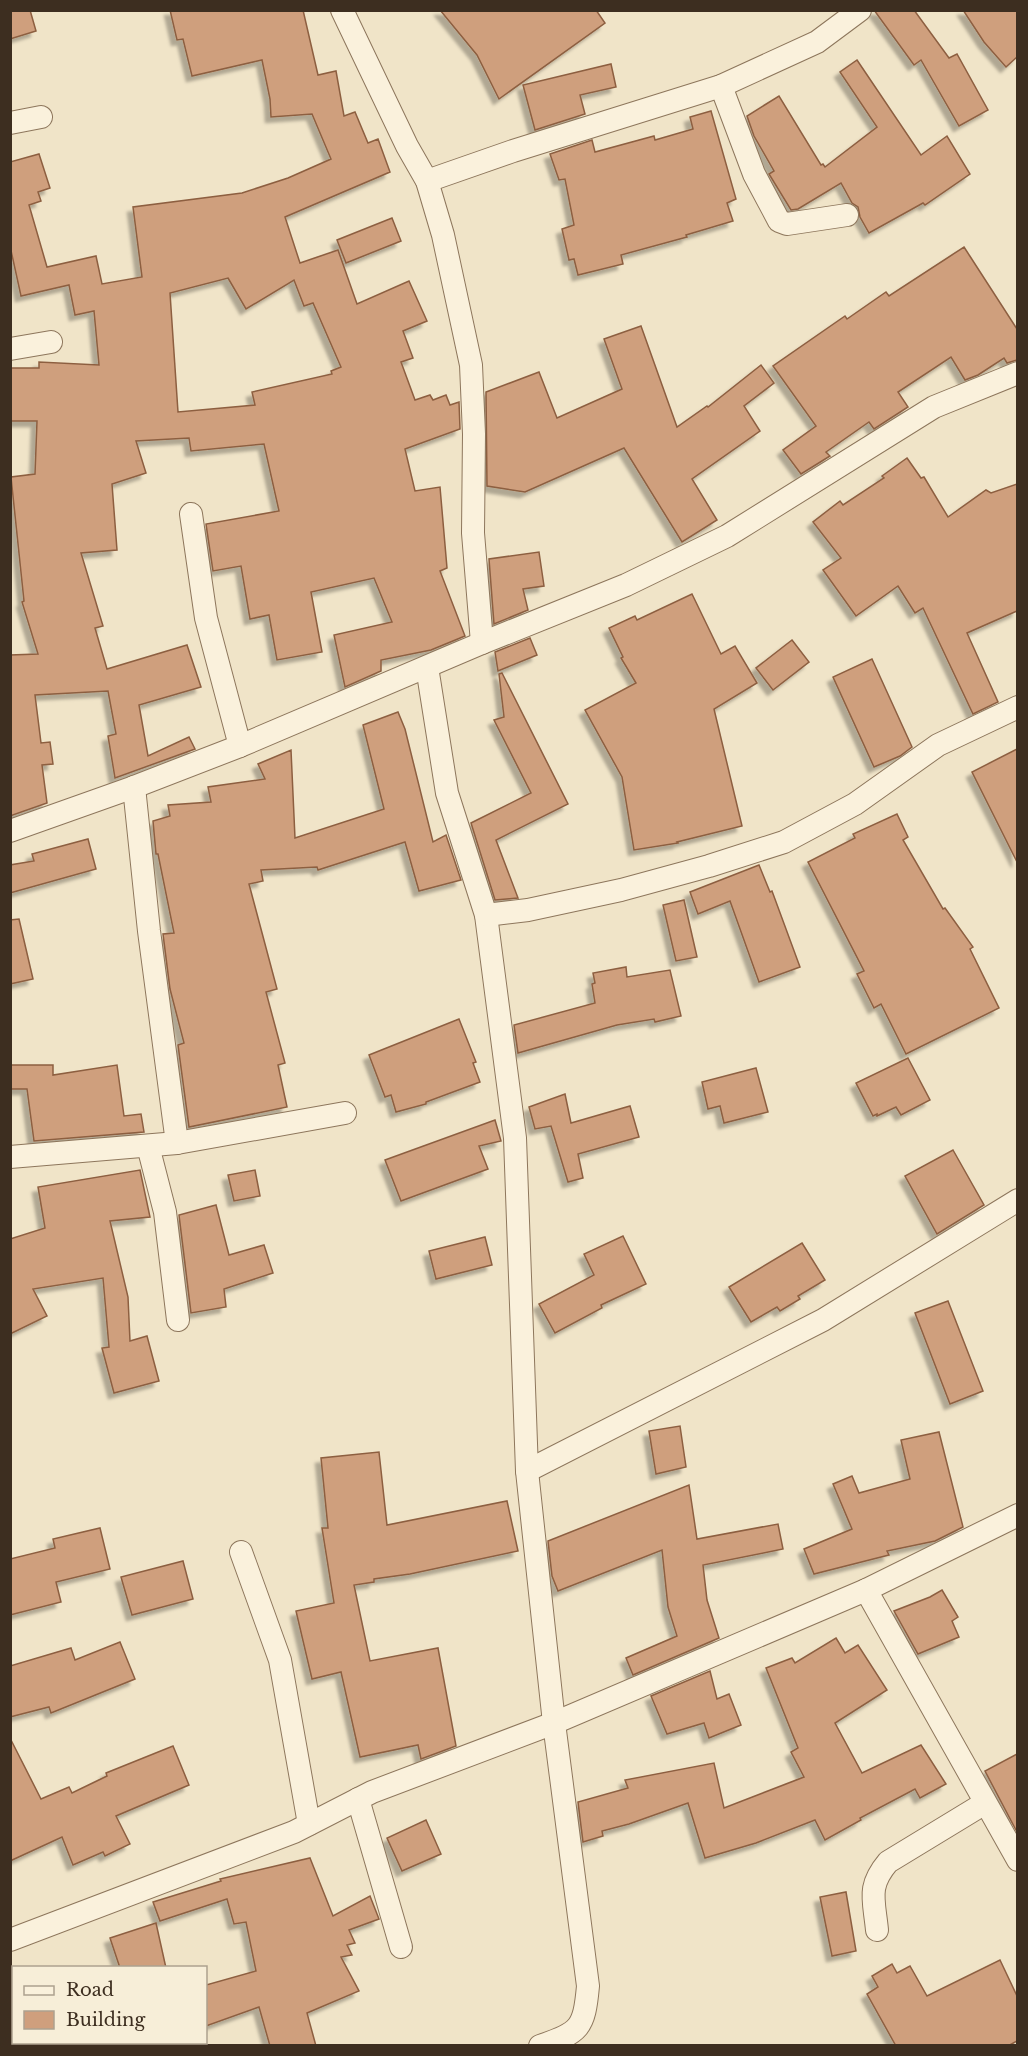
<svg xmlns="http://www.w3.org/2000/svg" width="1028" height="2056" font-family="'Libre Baskerville',serif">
<defs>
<filter id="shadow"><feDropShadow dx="-5.5" dy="5.5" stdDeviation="1.5" flood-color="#0004"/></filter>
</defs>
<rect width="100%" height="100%" fill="#f0e4c8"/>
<g fill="#cf9f7d" stroke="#8d5f41" stroke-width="1.5" fill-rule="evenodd" filter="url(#shadow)">
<polygon points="10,10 30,10 36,31 10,39"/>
<path d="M170,10H303L318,75L336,71L344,116L355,112L368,143L378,139L390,172L285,217L300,263L338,250L357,304L409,281L427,321L403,331L413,358L401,362L415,400L430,395L433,400L446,395L450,405L459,402L460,429L405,449L415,491L440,487L447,568L440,571L465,636L431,650L381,660V671L345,687L334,635L392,622L374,578L311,592L322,652L277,660L269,615L250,619L241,566L213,571L206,524L279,511L264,444L191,451L189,438L136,441L146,473L112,484L117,550L81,553L103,626L95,628L107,669L187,645L201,687L139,705L148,756L189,737L195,749L115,778L108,736L116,734L108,691L35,695L41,743L50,742L53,764L42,765L47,803L10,816V655L38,654L22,602L24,601L11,477L35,474L37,421H10V368H39V362L99,365L94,311L75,315L69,285L21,296L10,246V162L39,154L50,188L38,192L41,201L29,205L47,267L96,256L102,284L142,277L133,207L242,193L288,178L331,159L312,114L271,117L270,99L262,60L192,76L183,39L177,40ZM228,278L246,309L294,280L304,306L313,303L341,367L331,371L332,374L252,392L255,405L178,412L170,293Z"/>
<polygon points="440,10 596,10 605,23 499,99 477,55"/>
<polygon points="874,10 914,10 949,58 957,54 988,110 959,126 921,60 914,65"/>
<polygon points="963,10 1017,10 1017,57 1006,67 984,42"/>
<polygon points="857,60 921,155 947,136 970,174 925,205 923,203 869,233 860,217 858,207 852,203 841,183 798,209 791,210 769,174 774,171 754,136 747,116 779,96 821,165 823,164 825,167 877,127 840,72"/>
<polygon points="611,64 616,87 580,95 585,114 535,130 523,85"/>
<polygon points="711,111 736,199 727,203 733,221 686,235 687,237 621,255 623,264 578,275 574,259 569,260 562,229 574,225 565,179 559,180 550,154 592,140 595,152 654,136 655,140 693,129 690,117"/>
<polygon points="392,218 401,241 346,263 337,240"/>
<polygon points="964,247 1017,329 1017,360 1007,363 1004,358 978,375 965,380 951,357 898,392 908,407 874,429 869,422 826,452 830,456 801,474 783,450 816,426 773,366 845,316 847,319 886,292 889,296"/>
<polygon points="641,326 677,427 707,406 708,407 761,365 774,383 744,406 760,431 692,479 717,520 682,542 624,448 525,492 487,486 486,392 539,372 557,418 622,389 604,339"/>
<polygon points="907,458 921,478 924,477 948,517 986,490 991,493 1017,484 1017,611 967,633 998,702 973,714 923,608 915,613 898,586 856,616 823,570 841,558 813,522 840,501 843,505 884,478 882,476"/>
<polygon points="539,552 544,586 523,589 528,610 494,624 489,559"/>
<polygon points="692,594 721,654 735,646 757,683 714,709 742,826 677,842 678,843 634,850 622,777 585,710 636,683 621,658 623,657 609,628 635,616 637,620"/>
<polygon points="530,638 537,655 498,671 495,652"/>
<polygon points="792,640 809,662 773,690 756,668"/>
<polygon points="872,659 912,747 900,756 874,767 833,677"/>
<polygon points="502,673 568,804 496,840 518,898 495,900 471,823 531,793 494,720 504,717 499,674"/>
<polygon points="398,712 405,729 433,842 446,835 461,880 419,891 405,842 318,870 317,867 261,870 263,881 249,884 277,989 266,992 285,1063 278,1065 287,1107 189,1127 178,1045 184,1043 170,989 163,934 174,933 158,854 156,854 153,821 170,816 168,805 211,802 208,787 265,779 258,764 291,750 295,838 384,809 363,725"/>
<polygon points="1017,749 1017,862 972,772"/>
<polygon points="897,814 908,837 903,840 943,909 945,908 973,947 970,949 999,1008 906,1054 881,1004 874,1008 857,974 864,971 808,862 855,838 853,834"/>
<polygon points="88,839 96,869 10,893 10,865 34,861 32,854"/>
<polygon points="759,865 770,892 772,891 800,967 759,982 730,901 698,914 690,892"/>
<polygon points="684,900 697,957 676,961 663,905"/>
<polygon points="19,919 33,979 10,984 10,920"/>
<polygon points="626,967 627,977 670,970 681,1016 655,1022 654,1019 617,1025 518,1053 514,1025 595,1003 592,984 595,983 593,973"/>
<polygon points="459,1019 476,1062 473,1063 480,1082 426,1102 426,1104 396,1112 391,1095 385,1097 369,1055"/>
<polygon points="908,1058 930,1100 901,1115 896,1107 877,1116 877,1114 873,1116 856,1083"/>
<polygon points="10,1065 53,1065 53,1075 117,1065 124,1116 141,1114 144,1132 34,1141 27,1089 10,1089"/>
<polygon points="756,1068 768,1112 724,1123 720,1106 708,1109 702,1082"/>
<polygon points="565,1094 571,1123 630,1106 639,1137 578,1154 583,1178 568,1182 551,1126 535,1129 529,1107"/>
<polygon points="495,1120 501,1141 479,1146 488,1169 401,1201 385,1160"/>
<polygon points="953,1150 984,1205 937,1234 905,1176"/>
<polygon points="140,1170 150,1217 110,1221 128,1297 130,1341 147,1336 159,1381 114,1393 102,1348 109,1347 103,1278 33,1289 47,1316 10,1334 10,1239 45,1228 38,1187"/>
<polygon points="255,1170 260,1196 234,1201 228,1175"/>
<polygon points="216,1205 229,1255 264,1245 273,1273 224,1289 226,1307 191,1313 179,1215"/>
<polygon points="623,1236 646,1284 601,1305 602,1308 555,1333 539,1304 594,1275 584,1254"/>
<polygon points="485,1237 492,1265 436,1279 429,1251"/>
<polygon points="802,1243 825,1280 798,1296 800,1299 780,1311 777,1307 751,1322 729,1287"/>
<polygon points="948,1301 983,1391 950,1404 915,1313"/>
<polygon points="680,1426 686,1467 656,1474 649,1431"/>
<polygon points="939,1432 963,1527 935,1541 887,1551 889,1555 814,1574 804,1549 852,1529 833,1484 852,1476 859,1493 910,1479 901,1440"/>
<polygon points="379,1452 387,1525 507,1501 518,1551 410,1574 374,1579 374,1582 354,1585 370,1661 438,1648 456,1746 421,1759 418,1745 360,1757 341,1672 312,1679 296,1611 334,1603 322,1528 328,1528 321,1458"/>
<polygon points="689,1485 697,1539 778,1524 783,1549 703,1565 707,1600 719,1638 633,1675 626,1658 677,1636 668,1607 662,1550 558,1591 552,1576 548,1541"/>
<polygon points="100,1528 110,1569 56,1582 61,1602 10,1615 10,1559 55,1548 53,1539"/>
<polygon points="183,1561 193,1599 132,1615 121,1577"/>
<polygon points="942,1590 958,1617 952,1621 959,1637 918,1654 894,1611 930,1597"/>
<polygon points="836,1638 845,1653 858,1645 887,1690 835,1723 862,1773 921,1745 946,1784 920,1798 915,1789 860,1818 861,1820 825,1840 815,1820 756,1843 705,1858 688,1803 629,1824 602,1831 603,1836 583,1842 578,1802 628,1788 625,1780 714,1763 724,1808 804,1777 791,1752 798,1748 766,1668 792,1658 795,1663"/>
<polygon points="120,1642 135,1679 51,1713 49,1707 10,1717 10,1666 71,1648 75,1660"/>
<polygon points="710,1671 717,1699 729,1694 741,1725 709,1738 704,1723 667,1734 651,1696"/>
<polygon points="10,1738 41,1799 69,1787 72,1793 107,1776 106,1773 173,1746 189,1785 116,1816 130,1844 105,1856 103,1852 73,1865 62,1837 10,1861"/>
<polygon points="1017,1754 1017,1832 985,1771"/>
<polygon points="426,1820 441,1854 402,1871 387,1838"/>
<polygon points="310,1858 333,1916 370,1896 379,1919 349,1930 355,1943 347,1945 352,1955 341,1957 359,1991 307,2013 316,2046 270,2046 259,2007 206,2026 206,1985 256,1971 246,1922 234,1924 227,1899 160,1921 153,1902 221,1881 220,1879"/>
<polygon points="846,1892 856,1951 832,1956 820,1897"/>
<polygon points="156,1923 166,1968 120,1968 110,1938"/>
<polygon points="1000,1960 1017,1996 1017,2041 1008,2046 896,2046 867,1994 878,1987 872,1976 892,1964 897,1973 910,1966 927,1996"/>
</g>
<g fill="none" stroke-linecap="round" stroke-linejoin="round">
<g stroke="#8d765c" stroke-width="24">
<g id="street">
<polyline points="342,10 407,146 427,181 443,235 471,365 474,434 473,533 482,643"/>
<polyline points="721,86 754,174 779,221 787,224 847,215"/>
<polyline points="10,123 41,117"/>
<polyline points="427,181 513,151 721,86 817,42 860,10"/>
<polyline points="10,349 51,342"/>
<polyline points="191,514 206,618 240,746"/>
<path d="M427,667L447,793L486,915L515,1138L527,1471L554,1723L588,1986C584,2029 580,2032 540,2046"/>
<polyline points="134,787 149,931 177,1143"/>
<polyline points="10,831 134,787 240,746 482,643 626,585 727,536 934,407 1018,373"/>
<polyline points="486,915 528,910 621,890 709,866 784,842 855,804 938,745 1018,707"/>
<polyline points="148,1146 165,1212 178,1320"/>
<polyline points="10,1157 177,1143 345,1113"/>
<polyline points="527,1471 823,1320 1018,1200"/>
<polyline points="241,1552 280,1660 309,1824"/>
<polyline points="866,1590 1018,1860"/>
<polyline points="358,1799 401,1947"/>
<path d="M877,1930C874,1899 867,1887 888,1862L985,1803"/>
<polyline points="10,1940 294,1832 372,1792 554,1723 866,1590 1018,1515"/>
</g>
</g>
<use href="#street" stroke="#faf1dc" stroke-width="22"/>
</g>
<rect width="1028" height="2056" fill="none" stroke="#3d2e20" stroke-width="24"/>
<rect x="12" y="1966" width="195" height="78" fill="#f7eed8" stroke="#ada18e" stroke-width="1.5"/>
<rect x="24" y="1986" width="30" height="9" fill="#faf1dc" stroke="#ada18e" stroke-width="1.5"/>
<text x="66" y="1996" font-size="18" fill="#3d2e20">Road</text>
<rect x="24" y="2011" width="30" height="18" fill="#cf9f7d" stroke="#ada18e" stroke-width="1.5"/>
<text x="66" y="2026" font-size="18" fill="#3d2e20">Building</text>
</svg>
